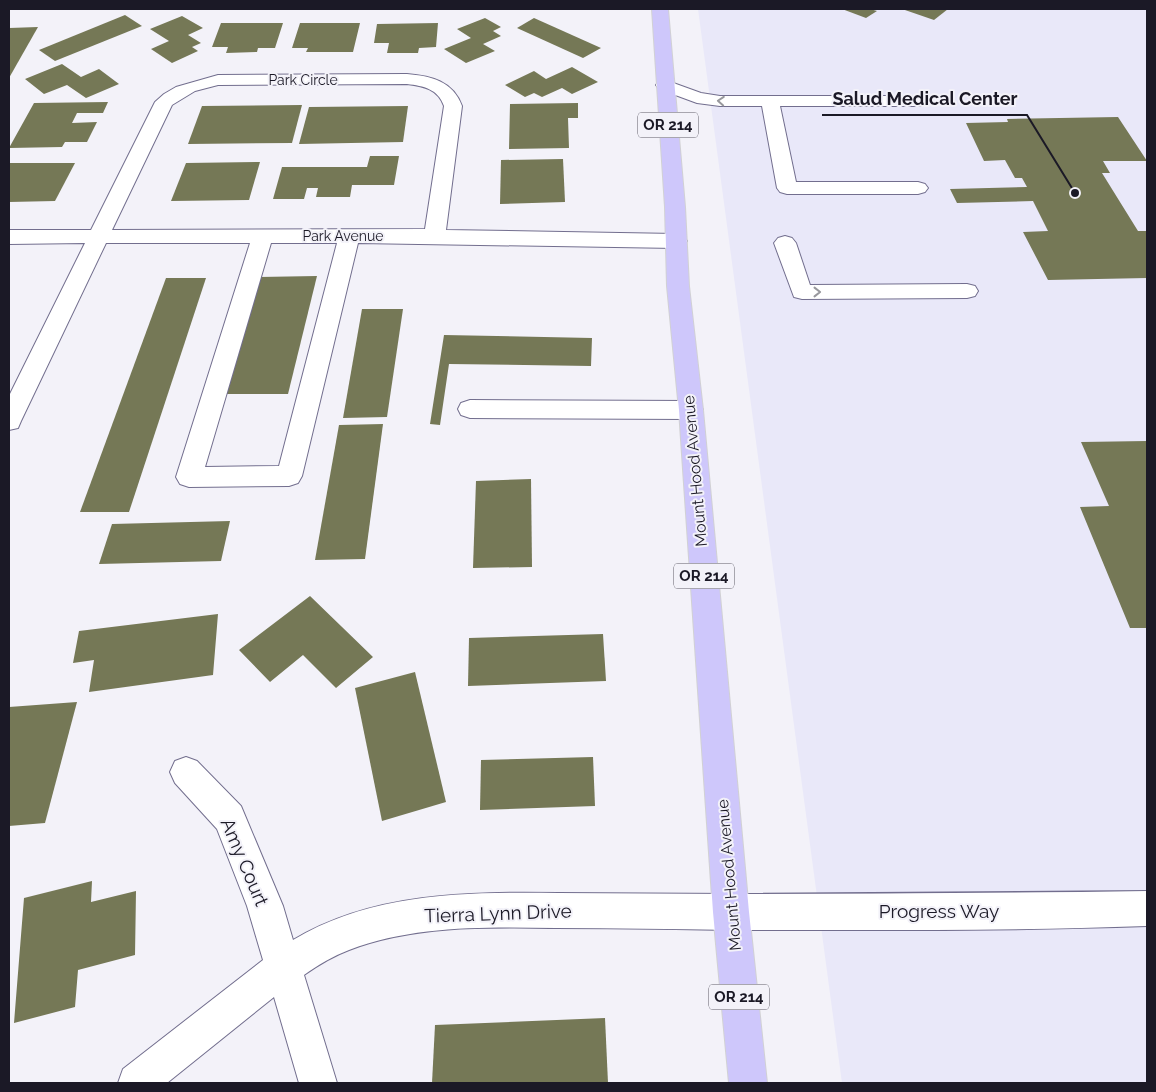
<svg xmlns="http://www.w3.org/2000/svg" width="1156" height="1092" font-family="Raleway,sans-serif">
<rect width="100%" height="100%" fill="#f3f2f9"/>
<polygon fill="#e9e8f9" points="698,9 1147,9 1147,1083 842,1083"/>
<g fill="#757856">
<polygon points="842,9 870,9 877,11 866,18"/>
<polygon points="902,9 948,9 934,20"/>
<polygon points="125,15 142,26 55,61 39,50"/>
<polygon points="182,16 203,28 188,35 201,43 192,47 198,51 172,63 151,49 169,41 150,29"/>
<polygon points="485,18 501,27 493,31 501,36 483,44 495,51 466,63 444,49 471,38 457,29"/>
<polygon points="534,18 601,48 583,58 517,28"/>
<polygon points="221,23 283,23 275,48 258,48 257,52 226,53 228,47 212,47"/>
<polygon points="300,23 360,23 353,52 306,52 308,48 292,48"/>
<polygon points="438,23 436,47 419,48 418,53 387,53 389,43 374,43 377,24"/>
<polygon points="38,27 9,78 9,28"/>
<polygon points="62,64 81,77 99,69 119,84 86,98 67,85 44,94 25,79"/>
<polygon points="572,67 598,82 572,94 562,88 542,97 534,93 525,97 505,85 534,71 546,79"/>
<polygon points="108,102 103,113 77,113 72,123 97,122 87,142 65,142 62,147 9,148 34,103"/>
<polygon points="578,103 578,118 568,118 569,148 509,149 510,104"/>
<polygon points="302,105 292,143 188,144 202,106"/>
<polygon points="408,106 403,142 299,144 309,107"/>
<polygon points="1118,117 1147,161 1103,161 1110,173 1102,173 1138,231 1147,231 1147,278 1048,280 1023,232 1048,231 1033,201 957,203 950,189 1027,187 1022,178 1015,178 1005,160 984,161 966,123 1008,122 1007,119"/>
<polygon points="370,156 399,156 394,185 352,185 350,197 316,197 318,188 307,188 304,199 273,199 282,167 367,167"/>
<polygon points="563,159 565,202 500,204 501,160"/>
<polygon points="260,162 249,200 171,201 186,163"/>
<polygon points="9,163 75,163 55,201 9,202"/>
<polygon points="317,276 288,394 225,394 259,277"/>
<polygon points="166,278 206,278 129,512 80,512"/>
<polygon points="362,309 403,309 387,417 343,418"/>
<polygon points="444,335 592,338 591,366 449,364 440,425 430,424"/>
<polygon points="383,424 365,559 315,560 339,425"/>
<polygon points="1147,441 1147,628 1130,628 1080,507 1109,506 1081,442"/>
<polygon points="531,479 532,567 473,568 476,481"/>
<polygon points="230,521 221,561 99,564 112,524"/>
<polygon points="310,596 373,657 336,688 303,655 270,682 239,650"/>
<polygon points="218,614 213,675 89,692 94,660 73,663 79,631"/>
<polygon points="603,634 606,681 468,686 469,638"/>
<polygon points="415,672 446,802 382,821 355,688"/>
<polygon points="77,702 45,823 9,826 9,707"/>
<polygon points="593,757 595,806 480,810 481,760"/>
<polygon points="92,881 91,902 136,891 135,955 78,970 75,1007 14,1023 24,898"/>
<polygon points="605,1018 608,1083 432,1083 435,1025"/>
</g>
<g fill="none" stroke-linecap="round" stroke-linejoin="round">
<g stroke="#726e8e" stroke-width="2">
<g id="minor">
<path d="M407,74C431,76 453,81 462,106L446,230L676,234L683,236L687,241L683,246L676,248L358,243L302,476L298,483L289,486L189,487L180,484L176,477L250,243H106L21,421L18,428L9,430V396L85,243L9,244V230H91L155,102L164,94L176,87L218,75ZM407,84C424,86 438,89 444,106L425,229L112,230L172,105L195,91L218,85ZM271,243H337L279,466L205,467Z"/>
<polygon points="665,80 701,93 720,96 917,96 923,97 926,101 923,105 917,106 780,106 796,182 918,182 925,184 928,188 925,192 918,194 787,194 780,192 777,188 762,106 720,106 697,103 659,89 656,85 659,81"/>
<polygon points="785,236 792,238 796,243 810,285 967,284 975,286 978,291 975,296 967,298 802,299 794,297 774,243 778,238"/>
<polygon points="470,400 691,401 700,404 703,410 700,416 691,419 470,418 461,415 458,409 461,403"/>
<path d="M186,757L197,761L241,806L283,906L293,940C373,892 468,892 558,893C617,893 676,894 736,894C873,894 1010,893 1147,891V926C1009,931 870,930 732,930C673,929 615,928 556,928C488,927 414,925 349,950C333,956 318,965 304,975L337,1083H299L274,997L167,1083H118L123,1069L263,960L247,906L217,829L175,783L170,772L175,761Z"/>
</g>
</g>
<g stroke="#d1d1d4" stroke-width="2">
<polygon id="major" points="652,9 668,9 685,207 689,286 703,410 749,912 767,1083 729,1083 713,912 679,410 667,286 665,207"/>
</g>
<use href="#minor" fill="#fff" fill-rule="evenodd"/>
<use href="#major" fill="#cec7fb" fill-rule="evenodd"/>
</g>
<defs><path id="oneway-chevron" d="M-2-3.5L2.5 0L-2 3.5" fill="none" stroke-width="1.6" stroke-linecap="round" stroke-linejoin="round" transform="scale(1.25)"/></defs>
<g stroke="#98989d">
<use href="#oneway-chevron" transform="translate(721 101) rotate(-176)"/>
<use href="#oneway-chevron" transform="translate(817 292)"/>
</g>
<g text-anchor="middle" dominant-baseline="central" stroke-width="4" stroke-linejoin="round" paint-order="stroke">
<g font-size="14" fill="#1b1926" stroke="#f3f2f9">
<text x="303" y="80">Park Circle</text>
<text x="343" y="236">Park Avenue</text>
</g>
<g fill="#f3f2f9" stroke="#5c5a65" stroke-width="1">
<rect x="638" y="112.5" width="60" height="25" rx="4"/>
<rect x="674" y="563.5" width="60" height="25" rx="4"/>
<rect x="709" y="984.5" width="60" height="25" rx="4"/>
</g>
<g font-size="15" font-weight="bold" fill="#1b1926">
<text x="668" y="125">OR 214</text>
<text x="704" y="576">OR 214</text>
<text x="739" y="997">OR 214</text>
</g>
<g font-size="16" fill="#1b1926" stroke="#f3f2f9">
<text transform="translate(695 471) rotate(-95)">Mount Hood Avenue</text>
<text transform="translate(729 875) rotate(-95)">Mount Hood Avenue</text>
</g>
<g font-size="19" fill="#1b1926" stroke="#f3f2f9">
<text transform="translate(245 862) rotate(67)">Amy Court</text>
<text x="939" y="911">Progress Way</text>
<text transform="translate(498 913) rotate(-2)">Tierra Lynn Drive</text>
</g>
</g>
<path fill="none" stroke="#1b1926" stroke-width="2" d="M1075 193L1027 115H822"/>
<circle fill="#1b1926" stroke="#f3f2f9" stroke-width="2" cx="1075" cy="193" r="5"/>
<g font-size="18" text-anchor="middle" font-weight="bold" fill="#1b1926" stroke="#f3f2f9" stroke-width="4" stroke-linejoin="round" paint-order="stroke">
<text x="925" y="105">Salud Medical Center</text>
</g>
<rect width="1156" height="1092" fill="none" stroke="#1b1926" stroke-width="20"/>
</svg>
